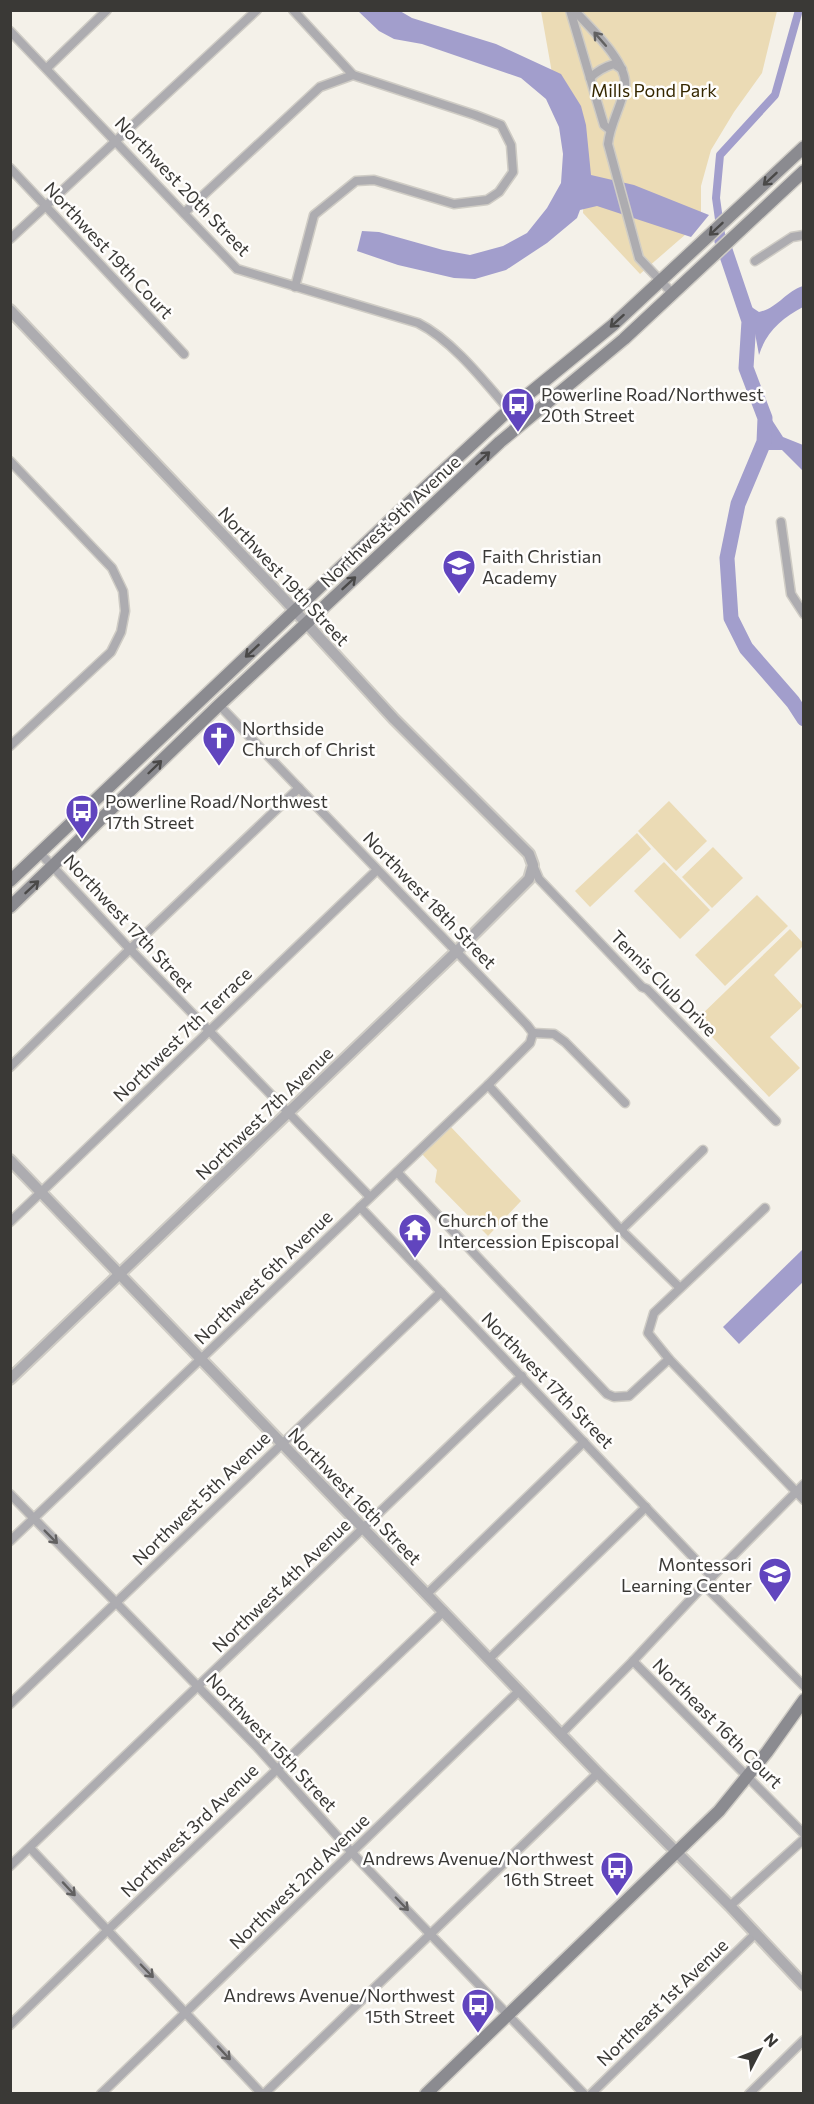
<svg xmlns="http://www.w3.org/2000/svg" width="814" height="2104" font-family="Commissioner,sans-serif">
<rect width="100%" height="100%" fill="#f4f1e9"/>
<g fill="#ebdbb5">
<polygon points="541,11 777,11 762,73 734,112 711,150 701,186 701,221 640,274 583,213 585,172 552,73"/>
<polygon points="669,801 707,841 676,871 638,831"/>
<polygon points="637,833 651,849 590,907 575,891"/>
<polygon points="713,847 743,878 712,908 682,877"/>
<polygon points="664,862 710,910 680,939 634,891"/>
<polygon points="757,895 788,926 725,986 695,955"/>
<polygon points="790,929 803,943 803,946 774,975 803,1006 770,1037 800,1068 769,1097 696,1020"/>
<polygon points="450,1126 521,1201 488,1236 435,1182 437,1170 422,1154"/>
</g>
<g fill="#a29ecc">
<polygon points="358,11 400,11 412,18 496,44 561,74 581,106 586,125 591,175 634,185 709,215 691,237 597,206 580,210 577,218 547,243 506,270 475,279 454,278 398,265 357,251 362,231 379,232 443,250 470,255 503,246 527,233 547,208 561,183 563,154 559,127 546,99 521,78 422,44 394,39 379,31"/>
<path d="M803,286V307C782,318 766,332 759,355L750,306L759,312C778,308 786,291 803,286Z"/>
<polygon points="772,420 783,437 803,445 803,471 782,450 768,450"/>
<polygon points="803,1249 803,1282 739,1344 723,1327"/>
</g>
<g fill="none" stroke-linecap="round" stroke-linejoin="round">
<polyline stroke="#a29ecc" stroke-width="8" points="722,241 716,198 720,155 775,95 799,10"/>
<polyline stroke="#a29ecc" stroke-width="15" points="722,241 749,321 746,368 765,418 764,442 738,504 727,558 731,618 746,648 793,702 804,719"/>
<g stroke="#cfccc5" stroke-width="11">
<g id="minor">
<polyline points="293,10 353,75 475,115 501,125 511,145 513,172 499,192 487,200 454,204 374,180 356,181 314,215 295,287"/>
<polyline points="570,10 604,125 609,129"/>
<path d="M574,10C589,27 628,62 625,86C622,106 610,123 608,144L639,258L673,294"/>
<path d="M10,31L237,269L418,323C452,340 484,381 509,410"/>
<polyline points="47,68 107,10"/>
<path d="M590,78C597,71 604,67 614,64L622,69"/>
<polyline points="10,168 184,354"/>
<polyline points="184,213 320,87 353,75"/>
<polyline points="10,239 257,10"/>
<polyline points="755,261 792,237 804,235"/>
<polyline points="10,461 112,568 123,591 125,611 121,632 111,652 10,746"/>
<polyline points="781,522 791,594 804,614"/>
<polyline points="219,705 527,1025 533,1033"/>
<polyline points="40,853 127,946 370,1197"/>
<polyline points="533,865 539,879 642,987 647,989 776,1121"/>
<polyline points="533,1033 554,1034 565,1042 625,1103"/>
<polyline points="10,1067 130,949 299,788"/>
<polyline points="488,1085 621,1230 680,1288"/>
<polyline points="397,1172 607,1394 614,1397 629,1396 669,1359"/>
<polyline points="360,1207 712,1577"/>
<polyline points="765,1208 654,1313 648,1333 669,1359 804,1500"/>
<polyline points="10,1222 377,870"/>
<polyline points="621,1230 703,1150"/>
<polyline points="10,1494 258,1748 356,1857 584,2094"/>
<polyline points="10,1541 488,1085 530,1043 533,1033"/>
<polyline points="704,1585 804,1686"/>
<polyline points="427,1594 584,1442"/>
<polyline points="489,1659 646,1507"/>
<polyline points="633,1661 804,1834"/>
<polyline points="10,1704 441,1292"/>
<polyline points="561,1734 633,1661 704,1585 804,1484"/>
<polyline points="30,1848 262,2094"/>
<polyline points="10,1866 522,1376"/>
<polyline points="730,1906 804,1839"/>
<polyline points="10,2025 112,1926 444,1611"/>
<polyline points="101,2094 519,1691"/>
<polyline points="264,2094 598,1773"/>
<polyline points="591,2094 756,1933"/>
<polyline points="749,2094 804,2040"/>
</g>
</g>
<g stroke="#cfccc5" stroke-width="14">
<g id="tertiary">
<polyline points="10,310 285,600 394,719 529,854 533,865 529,879 457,951 10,1379"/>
<polyline points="10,1160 598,1773 730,1906 804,1985"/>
</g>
</g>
<g stroke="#cfccc5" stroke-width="15">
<g id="secondary">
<polyline points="10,881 402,509 509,410 613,325 804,147"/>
<polyline points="10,907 219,705 500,442 624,339 804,171"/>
<polyline points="426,2094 719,1811 767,1752 804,1700"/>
</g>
</g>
<use href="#minor" stroke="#adacb0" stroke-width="8"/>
<use href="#tertiary" stroke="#adacb0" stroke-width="10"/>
<use href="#secondary" stroke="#8b8b90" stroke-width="12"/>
</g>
<defs><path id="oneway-shaft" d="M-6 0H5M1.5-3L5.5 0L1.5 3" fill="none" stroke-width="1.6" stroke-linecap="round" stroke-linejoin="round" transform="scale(1.5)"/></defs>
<g stroke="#626161">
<use href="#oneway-shaft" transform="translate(600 39) rotate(-131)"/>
<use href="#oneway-shaft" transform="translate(51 1537) rotate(45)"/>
<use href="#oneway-shaft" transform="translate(69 1889) rotate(47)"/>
<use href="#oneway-shaft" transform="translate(402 1904) rotate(46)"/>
<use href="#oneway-shaft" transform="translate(147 1971) rotate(46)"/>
<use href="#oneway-shaft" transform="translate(224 2053) rotate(47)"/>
</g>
<g stroke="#4a4948">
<use href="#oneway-shaft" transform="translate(770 179) rotate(137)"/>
<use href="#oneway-shaft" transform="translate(716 229) rotate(137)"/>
<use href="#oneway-shaft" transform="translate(617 321) rotate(138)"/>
<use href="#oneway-shaft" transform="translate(483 458) rotate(-43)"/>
<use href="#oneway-shaft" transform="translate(349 583) rotate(-43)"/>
<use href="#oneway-shaft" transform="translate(252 651) rotate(137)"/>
<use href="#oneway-shaft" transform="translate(155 767) rotate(-44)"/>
<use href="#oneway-shaft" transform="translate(32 887) rotate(-43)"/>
</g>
<defs>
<g id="bus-pin" transform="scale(1.725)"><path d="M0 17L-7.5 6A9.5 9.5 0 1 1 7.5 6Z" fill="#6145be" stroke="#fffefd"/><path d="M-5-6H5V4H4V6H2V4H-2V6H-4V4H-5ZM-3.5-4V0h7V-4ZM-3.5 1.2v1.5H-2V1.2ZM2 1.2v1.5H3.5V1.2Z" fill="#fff"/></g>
<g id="school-pin" transform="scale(1.725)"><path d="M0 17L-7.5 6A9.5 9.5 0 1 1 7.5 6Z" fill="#6145be" stroke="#fffefd"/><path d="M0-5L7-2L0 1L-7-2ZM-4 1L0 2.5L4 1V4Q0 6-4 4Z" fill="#fff"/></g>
<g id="church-pin" transform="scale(1.725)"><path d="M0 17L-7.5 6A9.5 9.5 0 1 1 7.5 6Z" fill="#6145be" stroke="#fffefd"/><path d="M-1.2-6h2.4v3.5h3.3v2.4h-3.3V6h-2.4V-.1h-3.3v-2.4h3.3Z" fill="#fff"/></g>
<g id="temple-pin" transform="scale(1.725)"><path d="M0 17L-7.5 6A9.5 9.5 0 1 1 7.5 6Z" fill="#6145be" stroke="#fffefd"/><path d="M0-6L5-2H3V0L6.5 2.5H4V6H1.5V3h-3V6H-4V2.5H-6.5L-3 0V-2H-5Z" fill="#fff"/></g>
</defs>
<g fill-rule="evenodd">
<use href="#bus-pin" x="518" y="404"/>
<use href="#school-pin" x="459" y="566"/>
<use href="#church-pin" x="219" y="738"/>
<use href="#bus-pin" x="82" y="811"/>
<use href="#temple-pin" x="415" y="1230"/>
<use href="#school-pin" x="775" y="1574"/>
<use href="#bus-pin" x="617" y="1868"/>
<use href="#bus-pin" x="478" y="2005"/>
</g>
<g text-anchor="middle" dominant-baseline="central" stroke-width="5" stroke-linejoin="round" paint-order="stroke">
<g font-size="18" fill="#352700" stroke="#fffefd">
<text x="654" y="90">Mills Pond Park</text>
</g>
<g font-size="18" fill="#3a3936" stroke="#fffefd">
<text transform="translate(183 186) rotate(46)">Northwest 20th Street</text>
<text transform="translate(109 250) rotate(47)">Northwest 19th Court</text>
<text transform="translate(390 521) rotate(-43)">Northwest 9th Avenue</text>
<text transform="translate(284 576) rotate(47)">Northwest 19th Street</text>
<text transform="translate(430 900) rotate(46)">Northwest 18th Street</text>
<text transform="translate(129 923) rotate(47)">Northwest 17th Street</text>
<text transform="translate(664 983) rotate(45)">Tennis Club Drive</text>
<text transform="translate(182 1034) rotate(-44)">Northwest 7th Terrace</text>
<text transform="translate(264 1113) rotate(-44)">Northwest 7th Avenue</text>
<text transform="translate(263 1277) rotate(-44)">Northwest 6th Avenue</text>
<text transform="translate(548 1380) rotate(46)">Northwest 17th Street</text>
<text transform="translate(355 1496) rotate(46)">Northwest 16th Street</text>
<text transform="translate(201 1498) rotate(-44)">Northwest 5th Avenue</text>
<text transform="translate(281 1585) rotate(-44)">Northwest 4th Avenue</text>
<text transform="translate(718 1723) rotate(45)">Northeast 16th Court</text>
<text transform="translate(272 1742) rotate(47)">Northwest 15th Street</text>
<text transform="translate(189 1830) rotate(-44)">Northwest 3rd Avenue</text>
<text transform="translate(299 1881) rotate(-44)">Northwest 2nd Avenue</text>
<text transform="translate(662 2002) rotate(-44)">Northeast 1st Avenue</text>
</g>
<g font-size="18" fill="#3a3936" stroke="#fffefd" text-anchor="start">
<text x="541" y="394">Powerline Road/Northwest<tspan x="541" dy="21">20th Street</tspan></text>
<text x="482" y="556">Faith Christian<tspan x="482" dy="21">Academy</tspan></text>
<text x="242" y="728">Northside<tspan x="242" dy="21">Church of Christ</tspan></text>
<text x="105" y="801">Powerline Road/Northwest<tspan x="105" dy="21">17th Street</tspan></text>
<text x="438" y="1220">Church of the<tspan x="438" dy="21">Intercession Episcopal</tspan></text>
<text x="752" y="1564" text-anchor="end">Montessori<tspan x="752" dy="21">Learning Center</tspan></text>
<text x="594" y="1858" text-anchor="end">Andrews Avenue/Northwest<tspan x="594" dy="21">16th Street</tspan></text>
<text x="455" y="1995" text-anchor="end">Andrews Avenue/Northwest<tspan x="455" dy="21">15th Street</tspan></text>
</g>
</g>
<rect width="814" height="2104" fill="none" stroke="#3a3936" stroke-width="24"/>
<g transform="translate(760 2050) rotate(48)" stroke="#fffefd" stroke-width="4.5" paint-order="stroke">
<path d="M0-4.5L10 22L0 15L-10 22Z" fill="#3a3936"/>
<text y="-9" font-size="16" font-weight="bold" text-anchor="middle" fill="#3a3936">N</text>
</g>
</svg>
